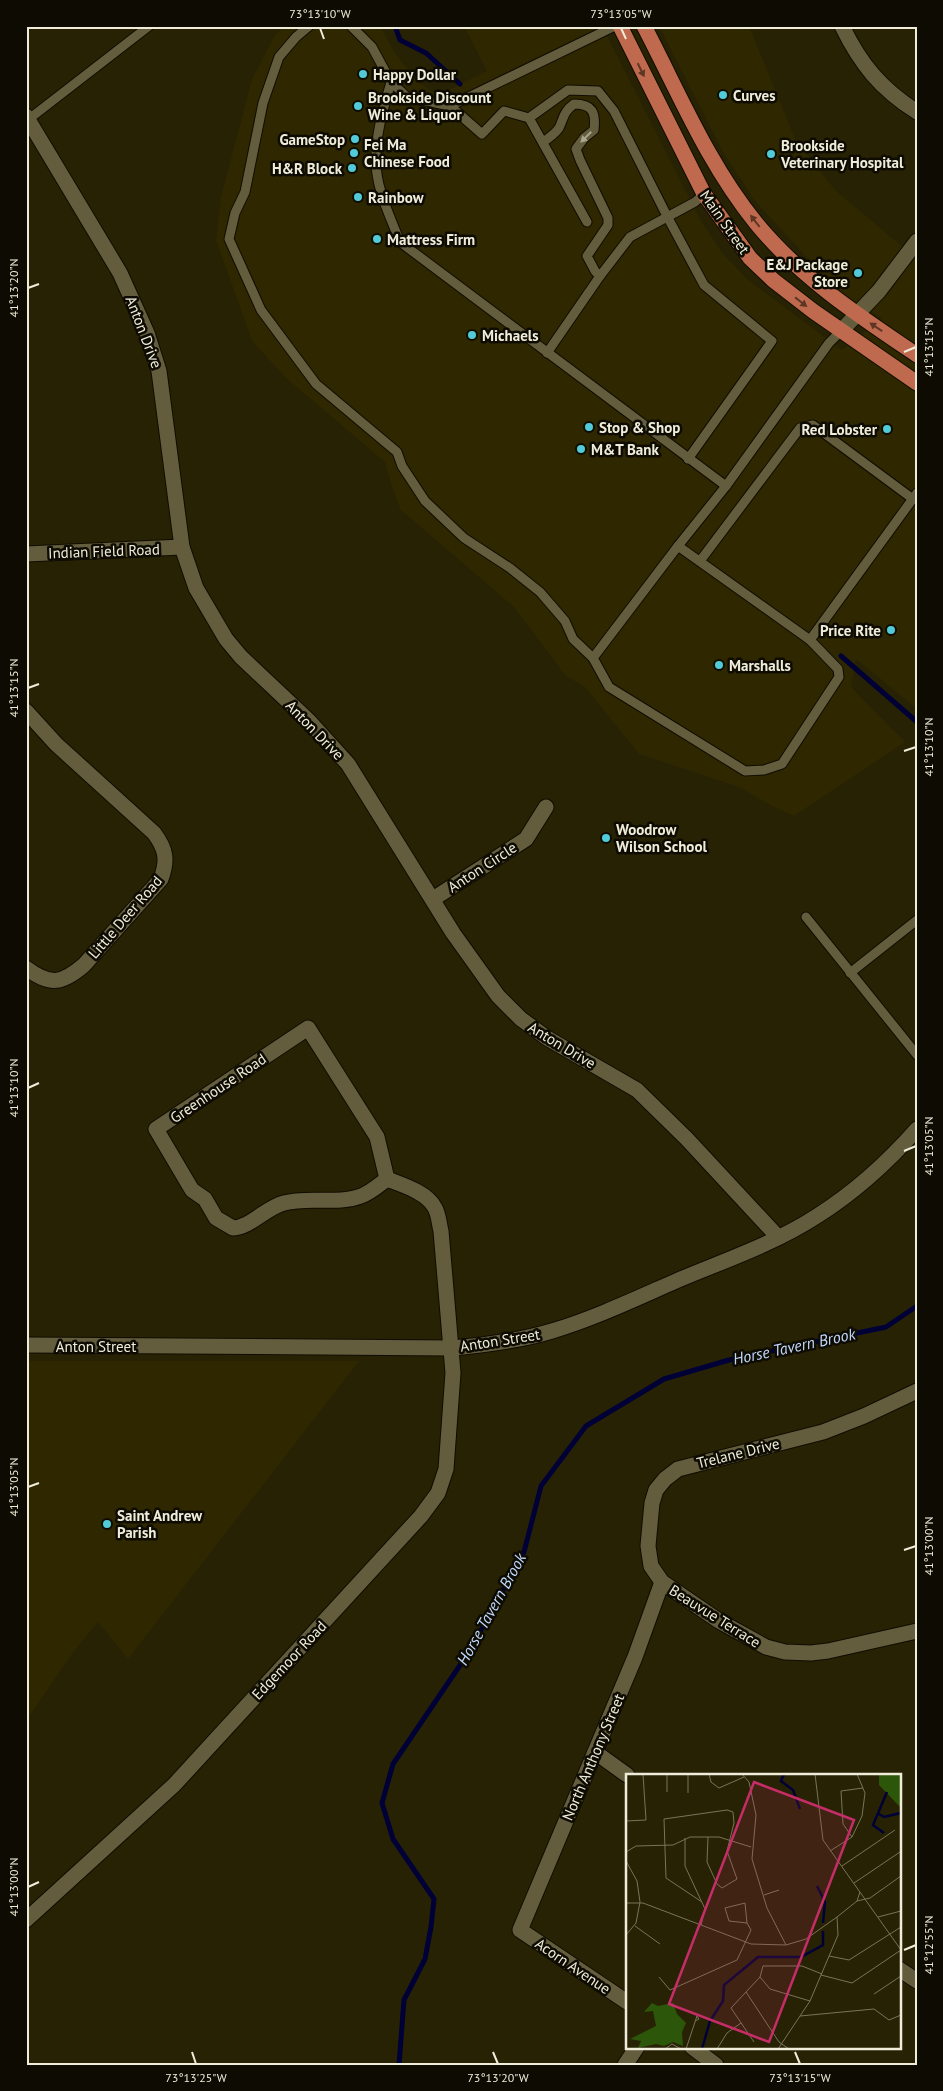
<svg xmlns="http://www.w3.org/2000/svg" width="943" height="2091" font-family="'PT Sans',sans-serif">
<rect width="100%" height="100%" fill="#282204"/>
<g fill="#2f2700">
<polygon points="283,26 380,26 395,53 417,81 433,92 447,91 487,71 464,26 602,26 701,221 723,254 748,280 842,350 883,318 853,303 825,277 756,202 723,152 659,26 749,26 796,141 835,190 917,259 917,709 856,659 851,687 905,742 794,816 772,806 739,787 639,754 585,687 566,676 513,606 401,510 392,487 385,462 286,378 252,341 216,240 221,197 252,79 274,37"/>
<polygon points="26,1361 359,1361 128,1659 98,1622 74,1651 26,1721"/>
</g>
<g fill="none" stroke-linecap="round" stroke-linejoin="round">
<g stroke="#000037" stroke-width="5">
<polyline points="395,26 400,40 426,53 460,84"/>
<polyline points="841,656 917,722"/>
<polyline points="399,2065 404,2000 425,1959 431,1927 434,1899 393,1839 382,1803 393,1764 469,1652 524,1552 541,1486 586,1426 664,1379 729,1360 886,1327 917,1306"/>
</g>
<g stroke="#100c00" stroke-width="11">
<g id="service">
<polyline points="309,26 296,37 279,57 263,103 245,192 235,213 229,239 261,310 316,384 397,452 402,466 425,501 464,538 510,568 540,592 565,621 573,639 593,658"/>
<polyline points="351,26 372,47 391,82"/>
<path d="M615,26L450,106L407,97L391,82C384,107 376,132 376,158C375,187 390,216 400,242L726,486"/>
<polyline points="450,106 482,134 504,111 529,118 587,222"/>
<polyline points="529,118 568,90 598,91 614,111 668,218 704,285 772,341 688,459"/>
<polyline points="29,119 149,26"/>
<path d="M543,142C549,138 555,134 559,128C564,118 563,112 574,104C593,104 596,113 594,130L584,138L576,149L580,160L608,218V225L587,256L595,271L600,276"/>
<polyline points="547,353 600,276 630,237 695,202 704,194"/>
<polyline points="678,546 810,640 917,493"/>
<polyline points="700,561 800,428 813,425 913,499"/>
<polyline points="810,640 838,669 839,677 782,764 764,770 745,771 609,687 593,658 678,546 726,486 829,343 841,331"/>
<polyline points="806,917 917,1055"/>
<polyline points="850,973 917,920"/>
</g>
</g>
<g stroke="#100c00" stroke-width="17">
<g id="minor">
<path d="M842,26C861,65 881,89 917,112"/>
<polyline points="26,116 120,273 147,333 159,371 182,547 196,588 226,639 241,657 309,721 348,764 453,933 498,996 521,1019 547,1038 637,1090 687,1139 778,1237"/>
<polyline points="841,331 879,291 917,241"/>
<polyline points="26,554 182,547"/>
<path d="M26,711L56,744L154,833C166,849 168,860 161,879L84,965C62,984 50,986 26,968"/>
<polyline points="433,899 526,839 546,807"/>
<path d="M308,1028L377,1137L387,1179C379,1185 370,1193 361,1196C337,1205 309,1196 284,1203C265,1208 251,1227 233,1228L216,1218L205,1199L192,1190L156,1129Z"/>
<polyline points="917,1391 864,1416 823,1432 678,1469 665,1479 656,1490 652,1503 648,1546 651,1566 662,1582 719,1621 766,1647 785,1652 811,1653 828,1651 917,1631"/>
<polyline points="595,1752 627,1775"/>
<path d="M26,1920L174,1785L421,1516L438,1493L446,1469L453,1373L441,1231C439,1224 439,1215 435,1208C427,1192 402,1185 387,1179"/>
<polyline points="899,1969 917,1981"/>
<polyline points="627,2002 520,1930 635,1657 662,1582"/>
<polyline points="692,2047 716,2065"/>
<polyline points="625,2065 637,2047"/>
</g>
</g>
<g stroke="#100c00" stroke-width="17">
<path id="tertiary" d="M26,1345L452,1348C486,1345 519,1341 552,1331C595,1318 635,1299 676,1281C723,1261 774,1244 817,1216C855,1192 887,1163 917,1129"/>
</g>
<g stroke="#100c00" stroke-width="17">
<g id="primary">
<polyline points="620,26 704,194 750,258 773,280 813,311 917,383"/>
<path d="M644,26C679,93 708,164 756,223C801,278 859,316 917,355"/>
</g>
</g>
<use href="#service" stroke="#635d3e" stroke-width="9"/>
<use href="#minor" stroke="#635d3e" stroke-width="15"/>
<use href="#tertiary" stroke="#635d3e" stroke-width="15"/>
<use href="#primary" stroke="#bf6a4e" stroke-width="15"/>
</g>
<defs><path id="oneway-solid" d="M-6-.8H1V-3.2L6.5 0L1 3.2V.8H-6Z" transform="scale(1.25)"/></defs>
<g fill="#5e3624">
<use href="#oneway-solid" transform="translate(641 70) rotate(64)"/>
<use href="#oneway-solid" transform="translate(755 221) rotate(-128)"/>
<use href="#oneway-solid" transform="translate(801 302) rotate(38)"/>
<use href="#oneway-solid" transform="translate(876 327) rotate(-146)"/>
</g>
<use fill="#a9a48c" href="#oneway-solid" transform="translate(586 137) rotate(135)"/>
<path fill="none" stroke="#efecda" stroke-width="2" d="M320,28L324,39M621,28L626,39M28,288L39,284M904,352L916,347M28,688L39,684M904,751L916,747M28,1088L39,1083M904,1151L916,1146M28,1487L39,1483M904,1550L916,1546M28,1887L39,1882M904,1950L916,1945M192,2052L196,2064M493,2052L498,2064M795,2052L800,2064"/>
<g fill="#52cbd8" stroke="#0e0c02" stroke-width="2">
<circle cx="363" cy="74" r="5"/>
<circle cx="723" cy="95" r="5"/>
<circle cx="358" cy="106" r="5"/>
<circle cx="355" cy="139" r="5"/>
<circle cx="354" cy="153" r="5"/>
<circle cx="771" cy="154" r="5"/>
<circle cx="352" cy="168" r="5"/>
<circle cx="358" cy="197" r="5"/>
<circle cx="377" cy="239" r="5"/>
<circle cx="858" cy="273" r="5"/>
<circle cx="472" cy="335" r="5"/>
<circle cx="589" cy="427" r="5"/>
<circle cx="887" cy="429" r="5"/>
<circle cx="581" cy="449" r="5"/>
<circle cx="891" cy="630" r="5"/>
<circle cx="719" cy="665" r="5"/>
<circle cx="606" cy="838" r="5"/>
<circle cx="107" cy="1524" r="5"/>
</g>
<g text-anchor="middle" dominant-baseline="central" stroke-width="5" stroke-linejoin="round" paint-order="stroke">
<g font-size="15" font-weight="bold" fill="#efecda" stroke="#0e0c02" text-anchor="start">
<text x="373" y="74">Happy Dollar</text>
<text x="733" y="95">Curves</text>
<text x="368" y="97">Brookside Discount<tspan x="368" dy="17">Wine &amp; Liquor</tspan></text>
<text x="345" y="139" text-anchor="end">GameStop</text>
<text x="364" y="144">Fei Ma<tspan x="364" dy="17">Chinese Food</tspan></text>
<text x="781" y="145">Brookside<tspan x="781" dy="17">Veterinary Hospital</tspan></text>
<text x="342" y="168" text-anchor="end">H&amp;R Block</text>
<text x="368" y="197">Rainbow</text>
<text x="387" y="239">Mattress Firm</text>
<text x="848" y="264" text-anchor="end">E&amp;J Package<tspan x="848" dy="17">Store</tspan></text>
<text x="482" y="335">Michaels</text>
<text x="599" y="427">Stop &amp; Shop</text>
<text x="877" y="429" text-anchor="end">Red Lobster</text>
<text x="591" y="449">M&amp;T Bank</text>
<text x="881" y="630" text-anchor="end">Price Rite</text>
<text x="729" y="665">Marshalls</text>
<text x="616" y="829">Woodrow<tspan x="616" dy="17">Wilson School</tspan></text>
<text x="117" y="1515">Saint Andrew<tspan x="117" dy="17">Parish</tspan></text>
</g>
<g font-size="15" fill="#efecda" stroke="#0e0c02">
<text transform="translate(725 222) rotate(55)">Main Street</text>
<text transform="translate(144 332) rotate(69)">Anton Drive</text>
<text transform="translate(104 551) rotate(-2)">Indian Field Road</text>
<text transform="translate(315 730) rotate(46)">Anton Drive</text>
<text transform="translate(482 867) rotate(-33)">Anton Circle</text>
<text transform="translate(125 917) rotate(-49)">Little Deer Road</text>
<text transform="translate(562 1045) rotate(31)">Anton Drive</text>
<text transform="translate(218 1088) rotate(-34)">Greenhouse Road</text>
<text transform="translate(500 1340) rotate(-9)">Anton Street</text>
<text x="96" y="1346">Anton Street</text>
<text transform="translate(738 1453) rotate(-14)">Trelane Drive</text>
<text transform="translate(715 1616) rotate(32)">Beauvue Terrace</text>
<text transform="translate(289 1660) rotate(-47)">Edgemoor Road</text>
<text transform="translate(593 1757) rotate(-67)">North Anthony Street</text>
<text transform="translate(573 1966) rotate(34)">Acorn Avenue</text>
</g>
<g font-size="16" font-style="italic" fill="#c2d9fe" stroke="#0e0c02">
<text transform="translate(794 1346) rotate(-12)">Horse Tavern Brook</text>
<text transform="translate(491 1609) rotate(-61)">Horse Tavern Brook</text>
</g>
</g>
<g transform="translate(626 1774)">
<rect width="275" height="275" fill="#282204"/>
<path d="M253,0H275V34L253,11ZM26,229L32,232L47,229L51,240L60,249L56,258L57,272L47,268L38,272L30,270L12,274L15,267L4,265L30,252L27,237L18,238Z" fill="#2c5609"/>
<path fill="none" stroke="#000037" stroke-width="2.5" d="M158,0L155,7L167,16L174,35M253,40L258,43L275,39M258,59L247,51L261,18M191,112L199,128L197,149M76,275L84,247L97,227L98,211L132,183H175L197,171V157"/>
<path fill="none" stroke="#78735a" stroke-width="1" d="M41,0V18M62,0V19M83,0L85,8L93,14L118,3M116,0L123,8L130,41L126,85L141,134L160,171M189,0L197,66L275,176M0,47L20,46L17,0M226,63L217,50L215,17L237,14M59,64V92L79,135L75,151M204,77L226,63L236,42L239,19L231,0M0,78L10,72L47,71L64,63H93L125,73M0,87L11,107L14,128L10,149L0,161M216,92L269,56M228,109L274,78M138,121L153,116M231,127L244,124L275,102M76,128L40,104L38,45L101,36L107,38L108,49L101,77L111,105L96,114L91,110L81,88L82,63M0,129H17L125,170L160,171L180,165L211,143L231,127L234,118M119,129L121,149L103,147L99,134ZM252,143L275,137M9,152L34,170M203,182L223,186L275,153M195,201L226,209L275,176M33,203L44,216L111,186L125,156L121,149M134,203L144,215L184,227M120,218L153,268L163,275M248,220L275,202M174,242L248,235L263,246L275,241M128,268L105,234L134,203L137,192H176L196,200M39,275L46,270L55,275M60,275L71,242L73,245L69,247M91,275L101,259L115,249M152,275L184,227L212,161L211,143"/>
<path fill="#c62d68" fill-opacity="0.15" stroke="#c62d68" stroke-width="2.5" d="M128,8L228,46L143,268L43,230Z"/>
<rect width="275" height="275" fill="none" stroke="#efecda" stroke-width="2.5"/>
</g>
<rect width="943" height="2091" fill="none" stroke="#0e0c02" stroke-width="55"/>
<rect x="28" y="28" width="888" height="2036" fill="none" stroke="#efecda" stroke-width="2"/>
<g font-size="12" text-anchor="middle" fill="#efecda">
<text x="320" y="18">73°13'10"W</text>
<text x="621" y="18">73°13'05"W</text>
<text transform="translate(14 288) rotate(-90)" y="4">41°13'20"N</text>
<text transform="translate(929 347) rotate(-90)" y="4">41°13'15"N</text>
<text transform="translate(14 688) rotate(-90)" y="4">41°13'15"N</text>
<text transform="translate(929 747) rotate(-90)" y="4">41°13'10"N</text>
<text transform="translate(14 1088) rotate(-90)" y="4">41°13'10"N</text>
<text transform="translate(929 1146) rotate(-90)" y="4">41°13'05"N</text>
<text transform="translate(14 1487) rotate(-90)" y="4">41°13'05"N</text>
<text transform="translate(929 1546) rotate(-90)" y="4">41°13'00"N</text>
<text transform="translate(14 1887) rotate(-90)" y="4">41°13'00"N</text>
<text transform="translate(929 1945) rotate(-90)" y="4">41°12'55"N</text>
<text x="196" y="2082">73°13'25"W</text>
<text x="498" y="2082">73°13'20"W</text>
<text x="800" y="2082">73°13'15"W</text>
</g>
</svg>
